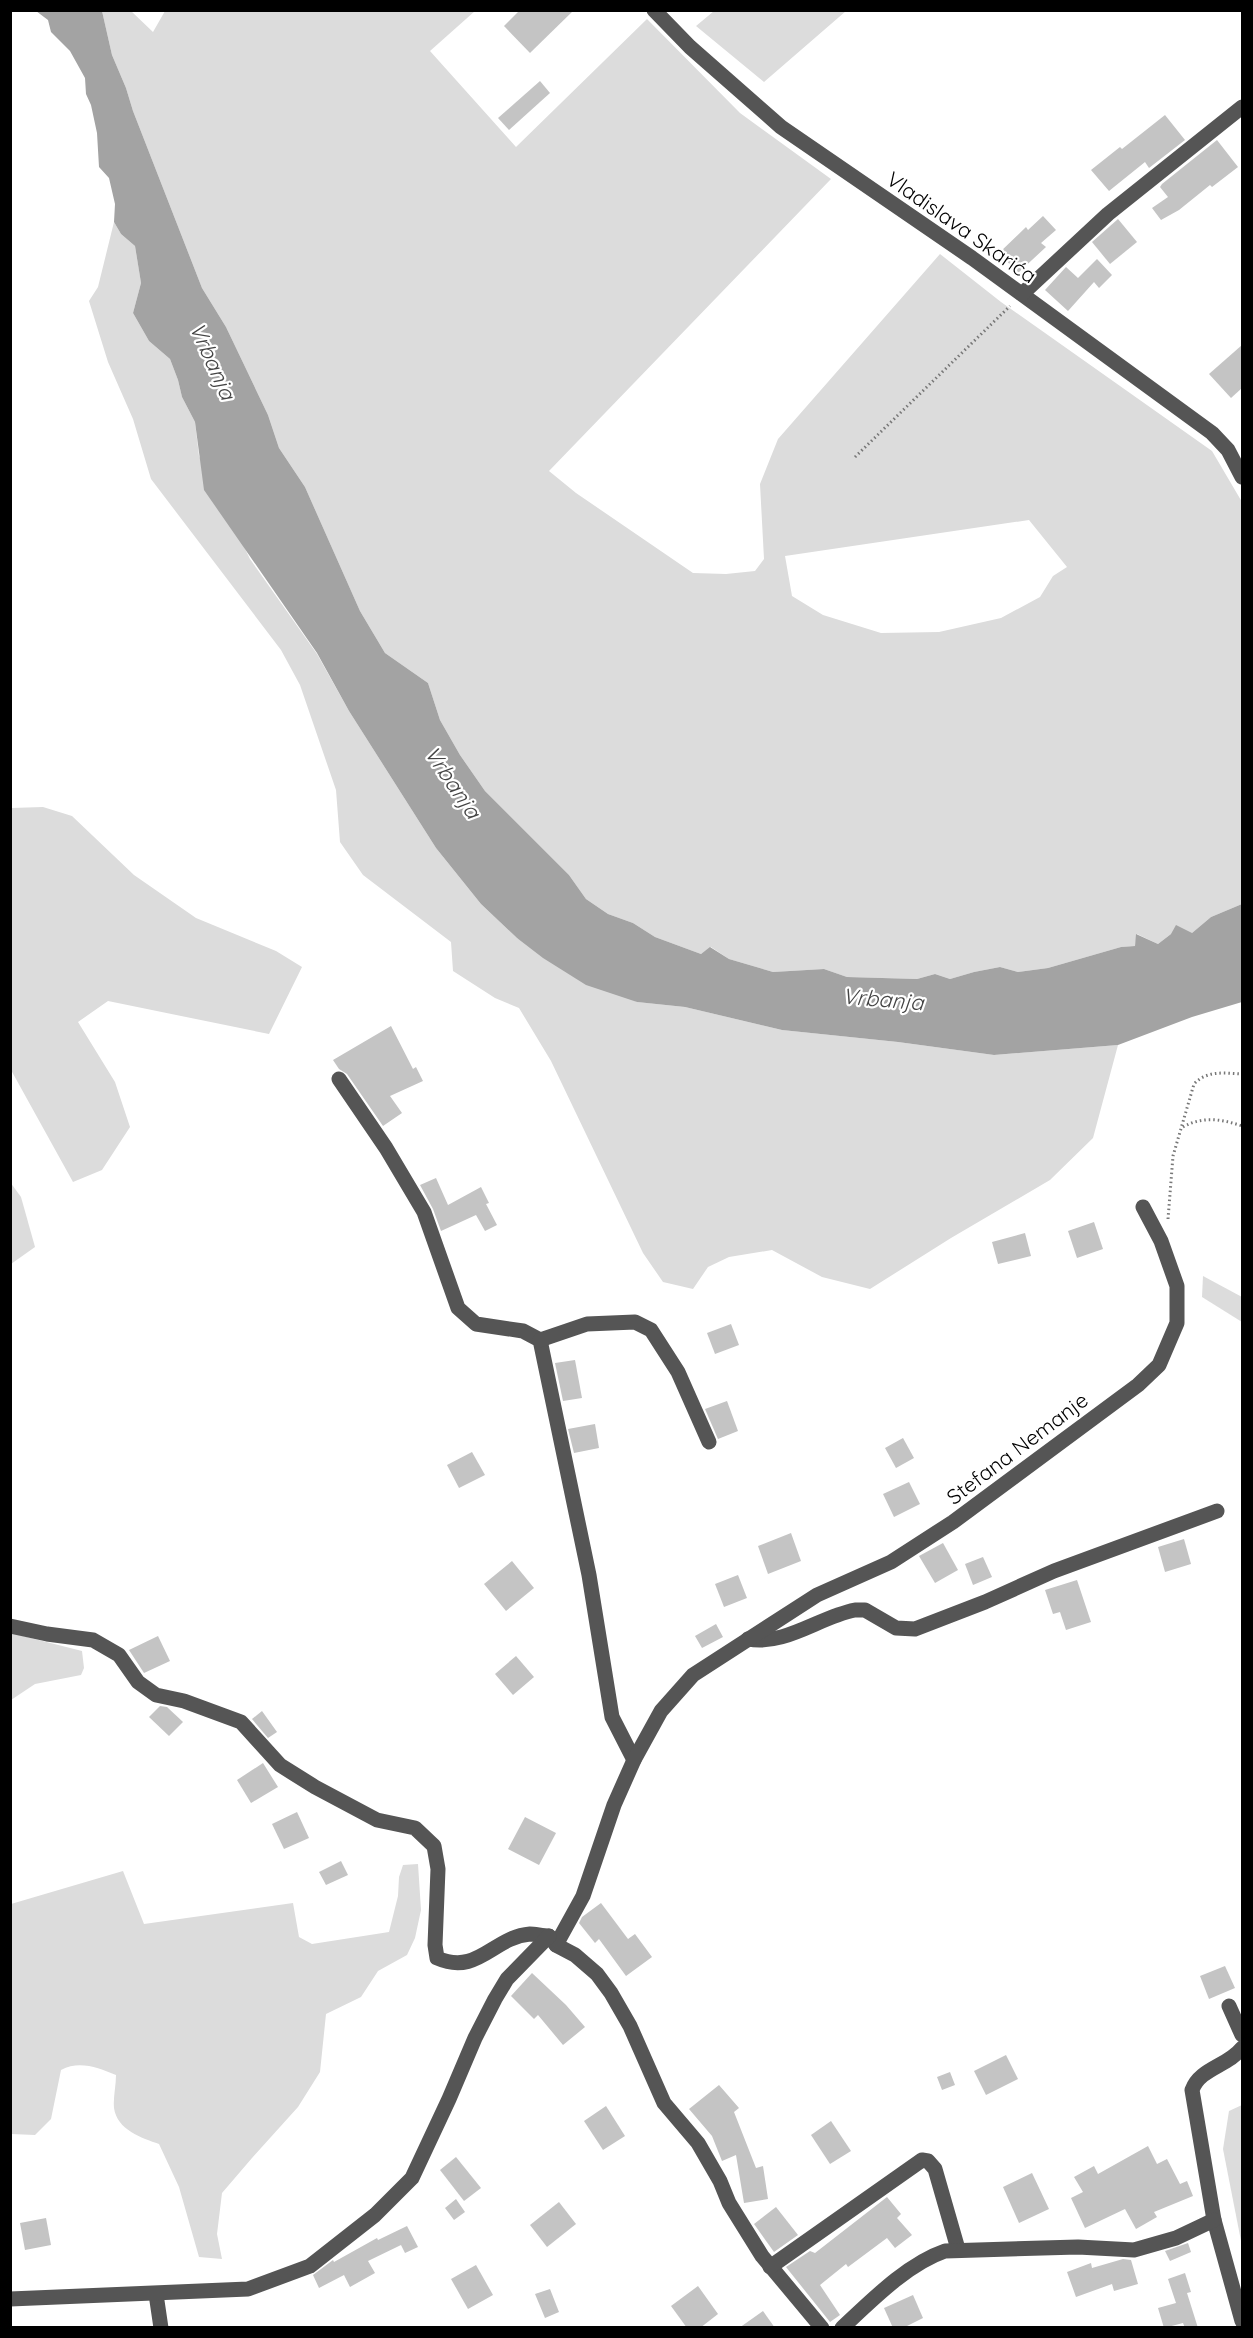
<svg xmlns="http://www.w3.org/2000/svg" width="1253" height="2338" font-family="Quicksand,sans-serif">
<rect width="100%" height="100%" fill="#fff"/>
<g fill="#dcdcdc" fill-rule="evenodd">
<path d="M102,11H131L153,32L165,11H475L430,51L516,147L647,19L740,113L831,179L549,471L576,493L693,573L726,574L755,571L764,559L760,484L778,439L940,254L1001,302L1212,451L1242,502V904L1211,917L1192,933L1171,934L1158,944L1137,934L1135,946L1121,947L1048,968L1018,972L1000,967L974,972L950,979L935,974L917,979L847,977L824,969L773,972L729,959L711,947L701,954L655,937L633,923L608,914L586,899L569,875L485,791L460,755L440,720L428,683L385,653L360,611L305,487L279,448L268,415L226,327L202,288L133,111L126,88L112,55ZM1029,520L1067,567L1053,576L1040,597L1001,618L939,632L881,633L823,615L792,596L785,556Z"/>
<polygon points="714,11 714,10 846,11 764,82 696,26"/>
<polygon points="114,222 121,234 135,246 141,283 133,313 149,341 170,359 178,380 182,397 195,422 199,456 250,559 317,654 349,711 436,848 481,904 517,938 637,1002 685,1007 782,1030 898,1042 994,1055 1118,1045 1093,1138 1050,1180 951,1238 870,1289 822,1277 772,1250 729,1257 708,1267 693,1289 663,1282 643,1253 551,1061 519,1008 495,998 453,971 451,942 363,875 340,842 336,790 300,685 281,650 151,479 133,419 108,362 89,301 98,287"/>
<polygon points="43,807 72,816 134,875 196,918 276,951 302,967 269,1034 108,1001 78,1022 115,1082 130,1127 102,1170 73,1182 11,1070 11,808"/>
<polygon points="10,1182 21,1197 35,1247 11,1264"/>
<polygon points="1203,1276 1242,1297 1242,1322 1202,1297"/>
<polygon points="11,1633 82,1651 84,1668 81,1675 35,1684 11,1700"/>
<path d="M418,1864L421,1910L415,1938L407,1955L378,1971L361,1997L326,2014L320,2072L298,2107L252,2158L222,2193L217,2234L222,2259L199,2257L179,2187L159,2144C142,2138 117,2130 114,2108C113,2098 116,2086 116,2075C98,2068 80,2060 61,2070L51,2119L35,2135L11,2134V1904L123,1871L144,1924L293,1903L299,1937L312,1944L389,1932L398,1896L399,1877L403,1865Z"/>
<polygon points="1242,2105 1242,2246 1223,2149 1229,2111"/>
</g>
<polygon fill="#a3a3a3" points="36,11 102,11 112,55 126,88 133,111 202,288 226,327 268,415 279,448 305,487 360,611 385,653 428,683 440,720 460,755 485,791 569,875 586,899 608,914 633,923 655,937 701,954 710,947 729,959 773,972 824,969 847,977 917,979 935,974 950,979 974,972 1000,967 1018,972 1048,968 1121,947 1135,946 1136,934 1158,944 1171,934 1176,925 1192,933 1211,917 1242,904 1242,1002 1192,1017 1118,1045 994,1055 898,1042 782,1030 685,1007 637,1002 586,985 543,958 517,938 481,904 436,848 349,711 317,653 204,490 195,422 182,397 178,380 170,359 149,341 133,313 141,283 135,246 121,234 114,222 115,204 109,178 99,167 97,133 91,105 86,94 85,78 70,51 51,32 48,20"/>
<g fill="#c4c4c4">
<polygon points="520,10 574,10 530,53 504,26"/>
<polygon points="540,81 550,93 509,130 498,118"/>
<polygon points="1165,115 1185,140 1149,168 1145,162 1109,191 1091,170 1120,147 1122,149"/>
<polygon points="1217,140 1238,167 1212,187 1210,185 1179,210 1161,220 1152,208 1168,197 1160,187 1162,184"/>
<polygon points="1043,216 1056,230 1041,243 1046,247 1018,273 999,253 1026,227 1028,230"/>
<polygon points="1118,219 1137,242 1110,264 1092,242"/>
<polygon points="1097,259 1112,275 1099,288 1094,282 1068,311 1045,290 1066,267 1078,278"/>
<polygon points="1242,345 1242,388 1231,398 1209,374"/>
<polygon points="391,1026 413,1069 416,1067 423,1081 390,1096 402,1113 383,1126 347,1074 339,1069 333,1060"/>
<polygon points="436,1178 448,1205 481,1187 489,1203 486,1204 497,1225 485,1231 476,1215 441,1231 433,1209 420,1185"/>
<polygon points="1094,1222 1103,1249 1077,1258 1068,1231"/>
<polygon points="1025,1233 1031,1256 998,1264 992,1242"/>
<polygon points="731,1324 739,1345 715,1354 707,1333"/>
<polygon points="575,1360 582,1398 563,1401 555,1363"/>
<polygon points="727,1401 738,1431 718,1439 705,1409"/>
<polygon points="595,1424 599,1448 574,1453 568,1429"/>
<polygon points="903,1438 914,1458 896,1468 885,1448"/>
<polygon points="472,1452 485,1475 459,1488 447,1465"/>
<polygon points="909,1482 920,1504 894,1517 883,1494"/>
<polygon points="791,1533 801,1561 768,1574 758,1546"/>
<polygon points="1184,1539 1191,1564 1165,1572 1158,1547"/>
<polygon points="943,1543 958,1570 935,1583 919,1556"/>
<polygon points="983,1557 992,1577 973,1585 965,1564"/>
<polygon points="512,1561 534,1588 506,1611 484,1584"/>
<polygon points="738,1575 747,1598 724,1607 715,1584"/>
<polygon points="1077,1580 1091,1622 1066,1630 1060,1612 1053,1614 1045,1590"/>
<polygon points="716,1624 723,1637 702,1648 695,1636"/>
<polygon points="158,1636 170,1661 144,1673 129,1650"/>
<polygon points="516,1656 534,1677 513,1695 495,1674"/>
<polygon points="160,1706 167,1707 183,1722 169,1736 149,1717"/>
<polygon points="262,1711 277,1732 268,1738 252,1719"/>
<polygon points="263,1763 278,1787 251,1803 237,1780"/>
<polygon points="297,1812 309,1838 284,1849 272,1824"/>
<polygon points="525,1817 556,1833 539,1865 508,1849"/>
<polygon points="341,1861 348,1875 326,1885 319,1872"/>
<polygon points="601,1903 628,1939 635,1934 652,1957 626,1976 599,1939 595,1943 579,1923 582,1917"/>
<polygon points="1225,1966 1235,1988 1209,1999 1200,1976"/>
<polygon points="532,1973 566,2005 585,2027 563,2045 538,2015 534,2019 511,1996"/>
<polygon points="1006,2055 1018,2079 986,2095 974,2071"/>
<polygon points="950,2072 955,2085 942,2090 937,2077"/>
<polygon points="719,2085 739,2108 734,2112 756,2168 763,2166 768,2199 744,2203 736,2155 722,2161 712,2136 689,2109"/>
<polygon points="606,2106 625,2136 603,2150 584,2121"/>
<polygon points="831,2121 851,2151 830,2164 811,2135"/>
<polygon points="1148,2146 1157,2164 1167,2159 1180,2184 1187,2181 1193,2196 1154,2212 1157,2217 1136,2229 1125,2209 1085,2228 1071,2198 1083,2192 1074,2177 1094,2166 1098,2174"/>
<polygon points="456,2157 481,2188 464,2201 440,2170"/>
<polygon points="1032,2173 1049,2209 1019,2223 1003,2187"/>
<polygon points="887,2197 901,2214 897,2218 912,2235 895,2248 887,2238 848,2267 846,2264 820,2285 840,2315 830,2322 786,2267 810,2251 815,2253"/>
<polygon points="456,2199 465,2212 454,2220 445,2208"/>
<polygon points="559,2202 576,2224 547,2247 530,2225"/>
<polygon points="776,2207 798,2235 774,2252 754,2224"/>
<polygon points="46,2218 51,2245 25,2250 20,2223"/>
<polygon points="407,2226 418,2247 405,2253 401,2245 368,2261 375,2273 350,2287 344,2275 319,2288 313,2275 333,2260 334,2262 377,2238 378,2240"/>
<polygon points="1188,2243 1191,2252 1170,2261 1165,2251"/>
<polygon points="1123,2259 1131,2260 1138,2284 1114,2291 1112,2284 1076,2297 1067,2272 1091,2263 1092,2268"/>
<polygon points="476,2265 493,2295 468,2309 451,2279"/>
<polygon points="1185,2273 1191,2292 1187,2293 1198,2328 1185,2328 1183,2323 1164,2328 1158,2308 1176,2303 1168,2279"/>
<polygon points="698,2286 718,2314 700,2328 687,2328 671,2306"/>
<polygon points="550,2289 559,2312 545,2318 535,2294"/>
<polygon points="913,2295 923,2318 903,2328 893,2328 884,2308"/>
<polygon points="763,2311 775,2328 739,2328"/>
</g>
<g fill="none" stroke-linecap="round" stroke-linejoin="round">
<g stroke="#777" stroke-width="3" stroke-dasharray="1.5 3" stroke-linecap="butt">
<polyline points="855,457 1010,306"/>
<path d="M1183,1127C1202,1116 1222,1119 1242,1126"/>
<path d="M1168,1219L1173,1156L1194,1084C1207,1070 1225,1073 1242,1074"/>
</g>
<g stroke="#555" stroke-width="15">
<polyline points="654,10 690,47 781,127 972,258 1212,433 1228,450 1242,477"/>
<polyline points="1022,294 1108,214 1242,107"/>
<polyline points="339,1079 386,1148 424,1212 458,1308 476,1324 523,1331 540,1340 589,1575 612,1717 634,1760"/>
<polyline points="540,1340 587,1324 635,1322 651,1330 678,1372 709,1442"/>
<path d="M10,1626L47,1634L93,1640L119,1655L138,1682L156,1695L184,1701L241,1722L280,1765L315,1787L377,1820L415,1828L434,1846L438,1869L435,1945L437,1958C478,1976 493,1937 530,1934C535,1934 543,1936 549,1936L556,1945L575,1955L597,1974L611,1993L630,2026L664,2103L698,2143L720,2181L729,2203L762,2256L822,2328"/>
<path d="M748,1639C785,1646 819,1617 855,1610H865L896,1628L915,1629L985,1602L1054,1571L1217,1511"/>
<polyline points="556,1945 583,1896 614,1805 634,1760 661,1711 693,1675 817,1595 891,1562 953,1522 1138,1385 1159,1365 1177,1323 1177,1286 1161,1241 1143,1207"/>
<polyline points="1229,2006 1242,2035"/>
<path d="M1242,2048C1228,2066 1200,2068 1192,2090L1214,2220L1242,2321"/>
<polyline points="770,2267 922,2160 928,2161 935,2169 958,2249"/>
<polyline points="156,2294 161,2328"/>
<polyline points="10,2299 248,2289 310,2266 375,2215 412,2178 449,2099 475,2038 495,1999 507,1979 549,1936"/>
<path d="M842,2328C871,2301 907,2264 945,2251L1078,2247L1134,2250L1176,2238L1214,2220"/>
</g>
</g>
<g text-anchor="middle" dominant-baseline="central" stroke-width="4.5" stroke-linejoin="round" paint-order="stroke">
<g font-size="21" fill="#000" stroke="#fff">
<text transform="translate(962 227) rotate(35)">Vladislava Skarića</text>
<text transform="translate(1017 1448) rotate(-37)">Stefana Nemanje</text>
</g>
<g font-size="22" font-style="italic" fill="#444" stroke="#fff">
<text transform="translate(213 361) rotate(66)">Vrbanja</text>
<text transform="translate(453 782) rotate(56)">Vrbanja</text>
<text transform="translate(883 999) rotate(5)">Vrbanja</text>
</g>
</g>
<rect width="1253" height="2338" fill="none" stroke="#000000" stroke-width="24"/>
</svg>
